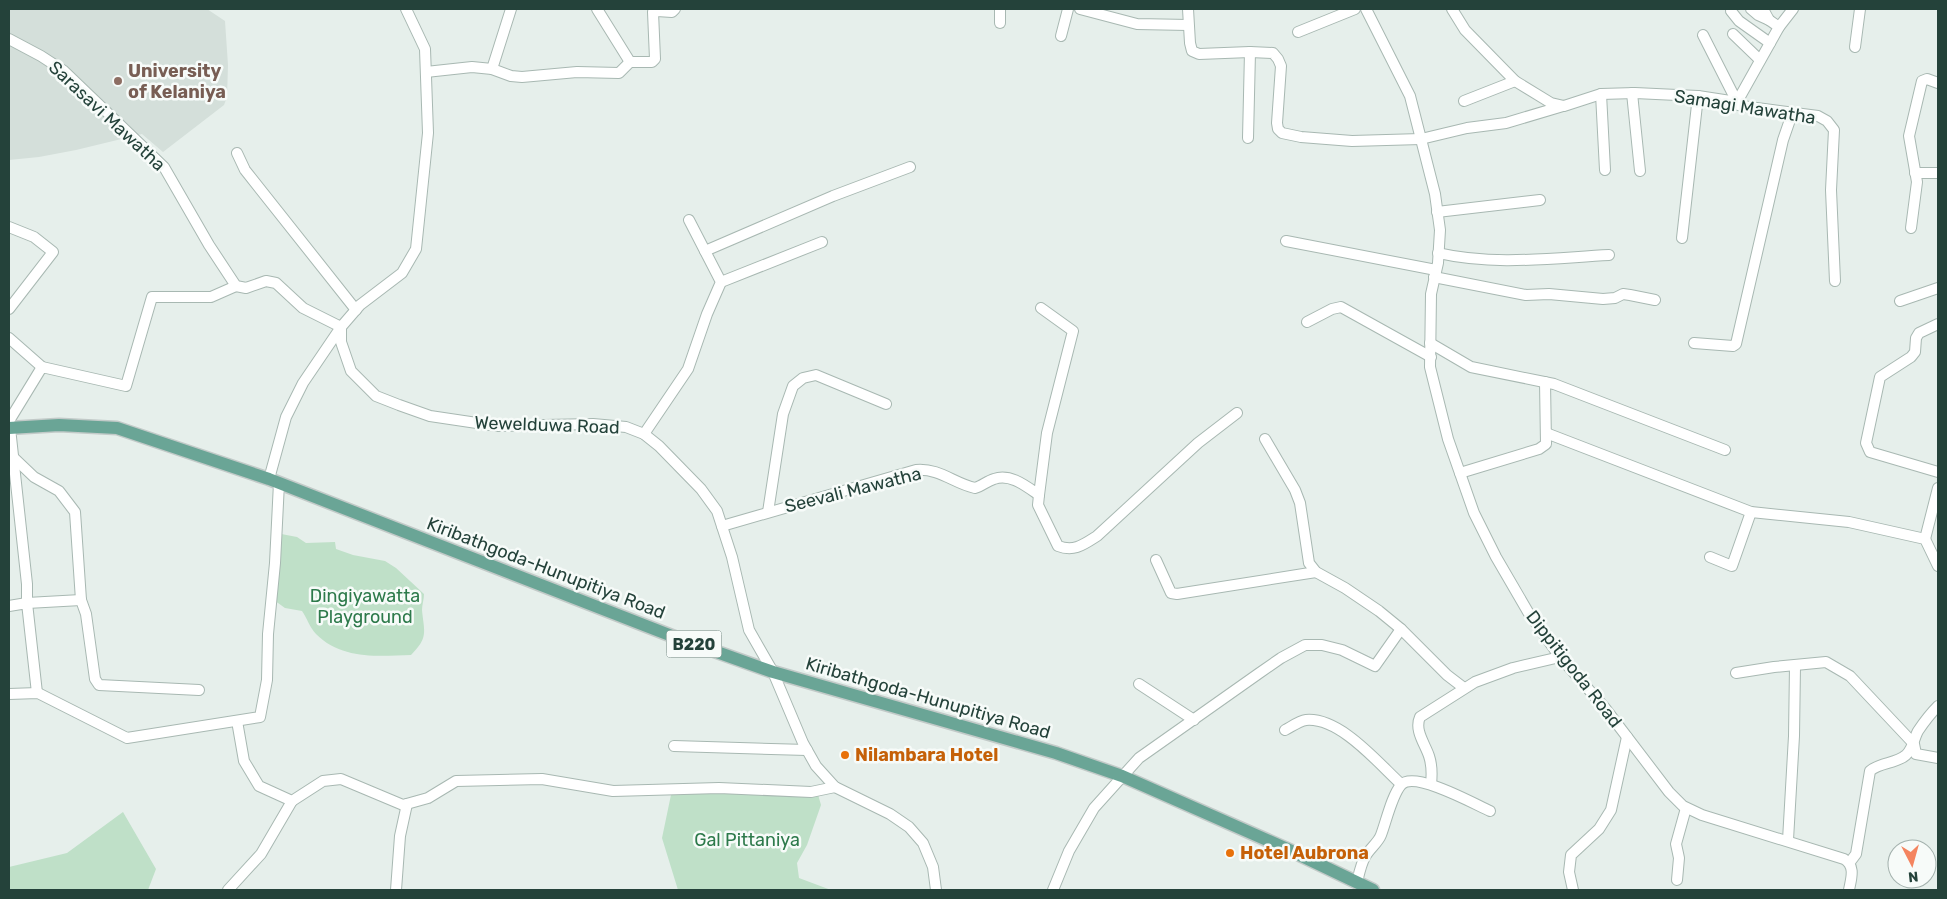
<svg xmlns="http://www.w3.org/2000/svg" width="1947" height="899" font-family="Rubik,sans-serif">
<rect width="100%" height="100%" fill="#e6efeb"/>
<polygon fill="#d4dfda" points="9,9 207,9 225,21 228,65 227,97 224,105 163,152 142,134 76,150 39,157 9,160"/>
<g fill="#bfe0c8">
<path d="M276,533L297,537L306,543L335,542L336,549L353,555L385,561L396,568L424,594C424,599 422,605 422,610C424,632 429,637 411,655C378,656 342,660 316,634C310,628 307,618 302,611L285,608L271,598Z"/>
<polygon points="672,790 817,791 821,805 807,845 797,863 799,878 831,890 678,890 662,838"/>
<polygon points="123,812 156,869 148,890 9,890 9,867 67,853"/>
</g>
<g fill="none" stroke-linecap="round" stroke-linejoin="round">
<g stroke="#a8b8b2" stroke-width="12">
<g id="minor">
<polyline points="597,9 630,62"/>
<polyline points="1080,9 1137,24 1188,25"/>
<polyline points="1188,9 1190,43 1192,51 1199,54 1250,52 1273,53 1278,59 1281,66 1277,123 1278,129 1282,133 1301,137 1352,141 1421,139 1467,128 1506,123 1563,106"/>
<path d="M1366,9L1410,96L1435,194L1440,230L1438,263L1431,294L1430,367L1448,439L1474,513L1496,557L1528,612L1560,657L1605,708L1669,792L1683,806L1702,815L1844,859C1856,866 1851,879 1849,890"/>
<polyline points="1452,9 1465,30 1515,81 1551,103 1564,106 1601,94 1635,93 1698,96 1737,102 1738,105 1742,106 1818,116 1827,121 1834,130 1831,190 1835,281"/>
<polyline points="1751,9 1758,15 1769,20"/>
<polyline points="1763,9 1769,20 1779,27"/>
<polyline points="1731,11 1739,21 1770,43"/>
<polyline points="1000,23 1000,9"/>
<polyline points="1298,32 1355,9"/>
<polyline points="1733,34 1760,60"/>
<polyline points="1703,35 1737,102"/>
<polyline points="1061,36 1068,9"/>
<polyline points="9,39 41,56 64,71 164,167 209,245 236,286 246,288 266,281 276,283 303,308 341,327"/>
<polyline points="1855,47 1860,9"/>
<polyline points="492,69 511,9"/>
<polyline points="426,72 472,67 492,69 511,76 522,77 577,72 619,73 630,62 652,62 655,59 653,12 657,11 672,12 675,9"/>
<polyline points="1632,93 1640,171"/>
<polyline points="1601,94 1605,170"/>
<polyline points="1464,101 1515,81"/>
<polyline points="1737,102 1779,27 1793,9"/>
<polyline points="1248,138 1250,52"/>
<polyline points="237,153 245,170 356,310"/>
<polyline points="1915,173 1938,173"/>
<polyline points="1437,212 1540,200"/>
<polyline points="9,227 34,237 53,252 9,309"/>
<polyline points="1911,228 1917,182 1909,136 1922,81 1927,79 1938,83"/>
<polyline points="1682,238 1698,96"/>
<polyline points="1286,241 1436,270"/>
<polyline points="705,251 833,196 910,167"/>
<path d="M1438,253C1495,266 1551,258 1609,255"/>
<polyline points="1434,277 1526,295 1549,294 1603,299 1615,298 1623,294 1630,295 1655,300"/>
<polyline points="721,282 822,242"/>
<polyline points="1900,301 1938,288"/>
<polyline points="1307,322 1332,309 1341,307 1431,357"/>
<polyline points="1938,324 1919,333 1916,338 1915,352 1911,357 1880,377 1866,443 1870,452 1938,472"/>
<polyline points="341,327 341,342 351,371 376,396 399,405 430,416 497,426 593,424 626,427 644,434 659,446 701,489 717,511 732,557 749,630 773,672 803,743 816,766 835,787 890,814 909,827 923,843 933,867 936,890"/>
<polyline points="9,338 42,367"/>
<polyline points="1430,343 1471,367 1554,384 1725,450"/>
<polyline points="1694,343 1733,346 1736,344 1783,140 1792,114"/>
<polyline points="9,421 42,367 126,386 152,297 211,297 236,286"/>
<polyline points="10,428 27,584 27,603 81,600 86,614 95,679 99,685 199,690"/>
<polyline points="1546,433 1751,512 1849,522 1925,539 1938,566"/>
<polyline points="644,434 688,369 707,314 721,282 689,220"/>
<polyline points="1265,439 1295,490 1300,503 1309,563 1316,572 1345,588 1379,611 1401,629"/>
<polyline points="13,457 34,477 59,491 75,512 81,600"/>
<polyline points="1460,473 1539,449 1546,444 1545,382"/>
<polyline points="269,479 286,417 303,383 341,327 360,305 402,273 416,249 428,133 425,49 406,9"/>
<path d="M1039,495L1038,505L1058,546C1074,552 1083,545 1097,536L1198,443L1237,413"/>
<polyline points="768,512 783,414 793,386 803,378 816,375 886,404"/>
<path d="M722,526L916,470C940,468 953,483 975,488C982,486 987,481 994,479C1010,473 1026,486 1039,495L1047,433L1073,331L1041,308"/>
<polyline points="1925,539 1938,488"/>
<polyline points="1710,557 1732,566 1751,512"/>
<polyline points="1156,560 1171,593 1177,594 1316,572"/>
<polyline points="9,606 27,603 37,693"/>
<polyline points="1736,673 1774,667 1826,662 1850,676 1914,744 1916,754 1938,758"/>
<polyline points="1139,684 1194,720"/>
<polyline points="9,694 38,693 127,738 260,717 267,680 268,634 275,563 279,483"/>
<polyline points="237,721 244,761 259,786 292,801 323,781 341,779 403,805 428,798 456,781 542,779 613,791 719,788 811,792 835,787"/>
<path d="M1285,730C1291,727 1299,721 1306,720C1340,717 1378,763 1401,784"/>
<polyline points="674,746 807,750"/>
<path d="M1431,784C1432,775 1432,765 1429,756C1425,744 1414,730 1420,717L1475,682L1513,668L1560,657"/>
<polyline points="1788,840 1794,736 1795,666"/>
<path d="M1850,862L1856,854L1870,771C1880,762 1896,764 1906,755C1913,749 1914,738 1918,731C1924,722 1931,713 1938,706"/>
<polyline points="1677,880 1679,858 1676,844 1686,808"/>
<path d="M1357,882C1359,874 1361,864 1365,857C1369,849 1378,843 1381,835C1386,822 1392,795 1401,785C1414,770 1474,804 1490,811"/>
<polyline points="228,890 261,854 292,801"/>
<polyline points="396,890 400,836 407,804"/>
<polyline points="1053,890 1069,851 1094,808 1139,758 1258,674 1281,658 1305,645 1322,645 1342,650 1375,666 1401,629 1447,675 1464,688"/>
<polyline points="1573,890 1569,872 1571,855 1599,829 1611,810 1627,737"/>
</g>
</g>
<g stroke="#c2cac8" stroke-width="15">
<polyline id="major" points="9,428 59,425 117,428 269,479 672,636 773,672 1056,753 1122,776 1285,848 1373,890"/>
</g>
<use href="#minor" stroke="#fff" stroke-width="10"/>
<use href="#major" stroke="#6aa596" stroke-width="12"/>
</g>
<circle fill="#8d6e63" stroke="#f7fbf9" stroke-width="2" cx="118" cy="81" r="5"/>
<g fill="#e8710a" stroke="#f7fbf9" stroke-width="2">
<circle cx="845" cy="755" r="5"/>
<circle cx="1230" cy="853" r="5"/>
</g>
<g text-anchor="middle" dominant-baseline="central" stroke-width="5" stroke-linejoin="round" paint-order="stroke">
<rect fill="#f7fbf9" stroke="#637a73" stroke-width="1" x="666.5" y="630.5" width="55" height="27" rx="4"/>
<g font-size="16" font-weight="bold" fill="#24423a">
<text x="694" y="644">B220</text>
</g>
<g font-size="18" font-weight="bold" fill="#785e54" stroke="#f7fbf9" text-anchor="start">
<text x="128" y="71">University<tspan x="128" dy="21">of Kelaniya</tspan></text>
</g>
<g font-size="18" fill="#24423a" stroke="#f7fbf9">
<text transform="translate(1745 107) rotate(9)">Samagi Mawatha</text>
<text transform="translate(107 116) rotate(43)">Sarasavi Mawatha</text>
<text transform="translate(547 425) rotate(2)">Wewelduwa Road</text>
<text transform="translate(853 490) rotate(-14)">Seevali Mawatha</text>
<text transform="translate(546 568) rotate(21)">Kiribathgoda-Hunupitiya Road</text>
<text transform="translate(1574 669) rotate(52)">Dippitigoda Road</text>
<text transform="translate(928 698) rotate(16)">Kiribathgoda-Hunupitiya Road</text>
</g>
<g font-size="18" fill="#2d7a4b" stroke="#f7fbf9">
<text x="365" y="596">Dingiyawatta<tspan x="365" dy="21">Playground</tspan></text>
<text x="747" y="840">Gal Pittaniya</text>
</g>
<g font-size="18" font-weight="bold" fill="#c56008" stroke="#f7fbf9" text-anchor="start">
<text x="855" y="755">Nilambara Hotel</text>
<text x="1240" y="853">Hotel Aubrona</text>
</g>
</g>
<rect width="1947" height="899" fill="none" stroke="#24423a" stroke-width="20"/>
<g transform="translate(1912 864) rotate(174)"><circle r="24" fill="#f7fbf9" stroke="#a3b1ad"/>
<path d="M0-4L9 19L0 12L-9 19Z" fill="#f4845f"/>
<text y="-8" font-size="14" font-weight="bold" text-anchor="middle" fill="#24423a">N</text>
</g>
</svg>
